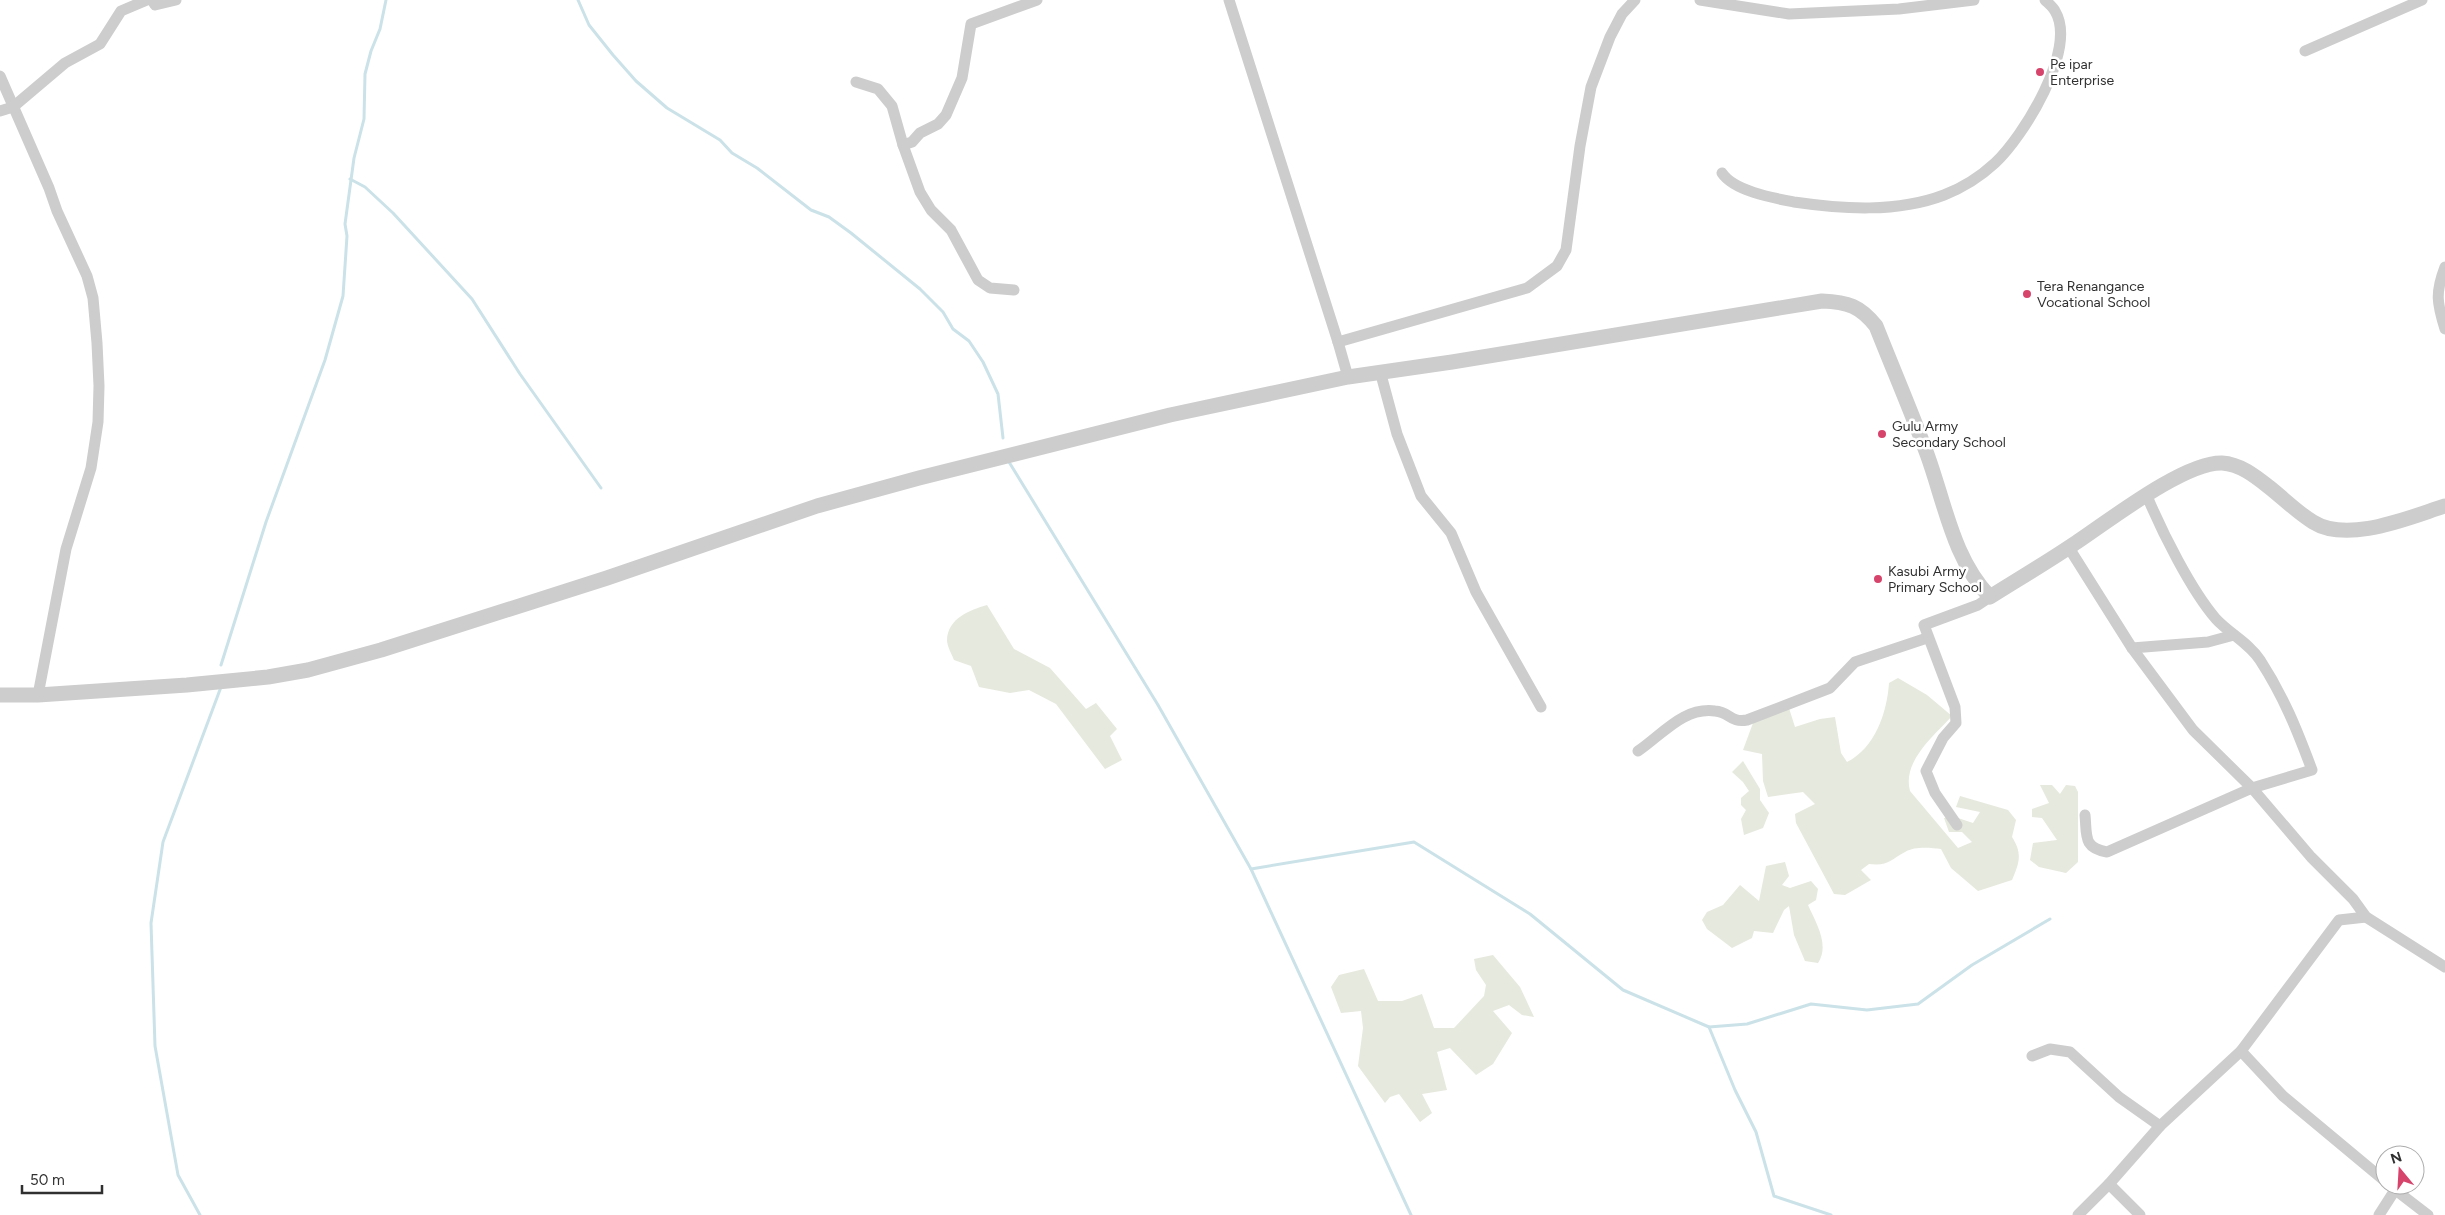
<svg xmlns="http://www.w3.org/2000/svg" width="2445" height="1215" font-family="Figtree,sans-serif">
<rect width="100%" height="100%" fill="#fff"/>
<g fill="#e6e9dd">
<path d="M987,605L1014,649L1050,668L1086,709L1096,703L1117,729L1110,736L1122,760L1105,769L1056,704L1029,690L1010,693L979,687L971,666L954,660C952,655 947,646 947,640C948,618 970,610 987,605Z"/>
<path d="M1898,678L1927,695L1952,716C1934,736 1902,761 1910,791L1958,848L1972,842L1962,832H1949L1944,818L1955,817L1973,823L1980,812L1956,807L1960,796L2008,810L2016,820L2012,837C2023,854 2019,863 2012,880L1978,891L1951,868L1941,849C1931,848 1915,846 1905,852C1890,860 1889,866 1869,864L1861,870L1871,880L1845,895L1834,894L1796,823L1795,814L1815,804L1803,792L1768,797L1763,781L1762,754L1743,750L1756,715L1787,702L1795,727L1820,719L1835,717L1841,753L1847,762C1875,748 1887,713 1889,683Z"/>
<polygon points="1743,761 1760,789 1760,800 1769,813 1763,828 1744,835 1741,819 1746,810 1741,805 1741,798 1749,791 1743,782 1732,772"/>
<polygon points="2040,785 2052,785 2060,794 2066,785 2075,786 2078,792 2078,862 2066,873 2039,867 2030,860 2033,843 2057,840 2042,818 2032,817 2032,809 2049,803"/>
<path d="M1785,862L1789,876L1782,885L1790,888L1811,881L1818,889L1816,900L1808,905C1816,923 1830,945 1818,963L1805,961L1794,935L1789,906L1784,910L1773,933L1754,931L1752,938L1732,948L1707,929L1702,920L1707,912L1723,905L1740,885L1759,901L1766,866Z"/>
<polygon points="1493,955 1520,987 1534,1017 1522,1015 1509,1005 1493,1011 1512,1033 1493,1064 1476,1075 1450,1048 1437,1052 1447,1090 1422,1094 1432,1113 1420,1122 1399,1094 1390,1097 1385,1103 1358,1066 1363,1028 1361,1011 1341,1013 1331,987 1339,975 1364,969 1378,1001 1402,1001 1422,994 1434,1028 1454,1028 1484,996 1486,985 1476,970 1474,959"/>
</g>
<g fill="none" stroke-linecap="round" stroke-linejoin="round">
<g stroke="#cbe2e8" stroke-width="3">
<polyline points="578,0 589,25 613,55 636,81 667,108 720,140 732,153 757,168 811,210 829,217 851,233 920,289 943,312 953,329 969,341 983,362 998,394 1003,438"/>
<polyline points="350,179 365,187 393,213 472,299 520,374 601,488"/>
<polyline points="1009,462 1158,705 1251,869 1411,1215"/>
<polyline points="221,665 266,522 325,360 343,296 347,236 345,224 354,158 364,119 365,74 371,51 380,29 386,0"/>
<polyline points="1251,869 1414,842 1530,914 1623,990 1709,1027 1747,1024 1811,1004 1867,1010 1918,1004 1972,965 2050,919"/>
<polyline points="1709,1027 1735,1090 1756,1132 1774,1196 1831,1215"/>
<polyline points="200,1215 178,1175 155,1046 151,923 163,842 221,687"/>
</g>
<g stroke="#cdcdcd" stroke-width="11">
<polyline points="152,0 155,5 176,0"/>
<polyline points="1229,0 1338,342"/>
<polyline points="1700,0 1789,14 1899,9 1974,0"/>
<polyline points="2305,51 2422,0"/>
<polyline points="0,76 49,188 57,211 87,276 93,298 97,343 99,386 98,422 91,468 66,549 38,695"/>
<polyline points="856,82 878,89 892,106 903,145 920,192 931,210 951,230 978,280 990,288 1014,290"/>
<polyline points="0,111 13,107 65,63 100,44 121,11 147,0"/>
<polyline points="903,145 912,142 920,133 938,124 946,115 962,78 971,24 1037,0"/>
<path d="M1722,173C1734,191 1773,198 1794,202C1842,209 1897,213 1944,195C1962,188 1981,176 1995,163C2023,137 2078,49 2055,11C2053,7 2048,3 2045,0"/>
<path d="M2445,267C2435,293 2437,303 2445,329"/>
<polyline points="1380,371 1397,434 1421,496 1451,533 1476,592 1541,707"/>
<polyline points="1348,377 1338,342 1527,288 1557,266 1566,250 1580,146 1591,87 1610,37 1622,14 1635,0"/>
<polyline points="2069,548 2132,648 2193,730 2252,788 2311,857 2353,899 2366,917 2445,967"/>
<polyline points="2132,648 2208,642 2234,635"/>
<path d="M1638,751C1663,734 1683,707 1715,711C1730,712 1730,723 1747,720L1830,688L1855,662L1927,638"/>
<path d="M2085,815C2087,836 2083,848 2107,852L2252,788L2312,770C2297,730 2284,697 2260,660C2249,643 2230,634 2216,619C2191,590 2162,532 2147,496"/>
<polyline points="1957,825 1935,793 1926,771 1943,738 1956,723 1955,707 1924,625 1978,605 1990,597"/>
<polyline points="2241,1051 2283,1096 2385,1181"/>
<polyline points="2032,1056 2050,1049 2070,1052 2119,1097 2160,1126"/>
<polyline points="2109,1184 2140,1215"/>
<polyline points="2389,1185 2428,1215"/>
<polyline points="2078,1215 2109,1184 2160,1126 2241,1051 2339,920 2366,917"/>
<polyline points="2379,1215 2395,1190"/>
</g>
<path stroke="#cdcdcd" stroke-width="15" d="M0,695H38L187,685L268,677L308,670L381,650L607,578L817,506L919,478L1170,415L1348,377L1452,362L1822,301C1848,302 1860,306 1876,326C1893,369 1911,411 1927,454C1945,503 1953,559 1990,597C2017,580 2044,564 2071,546C2105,524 2183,462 2222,463C2240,464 2255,476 2269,487C2283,498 2298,513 2313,522C2348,544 2410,517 2445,506"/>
</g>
<g fill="#d6436b" stroke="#fff" stroke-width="2">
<circle cx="2040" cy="72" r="5"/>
<circle cx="2027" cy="294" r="5"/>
<circle cx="1882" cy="434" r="5"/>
<circle cx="1878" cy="579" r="5"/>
</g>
<g text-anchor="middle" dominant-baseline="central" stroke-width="5" stroke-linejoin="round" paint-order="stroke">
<g font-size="14" fill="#303030" stroke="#fff" text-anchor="start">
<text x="2050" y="64">Pe ipar<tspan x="2050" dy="16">Enterprise</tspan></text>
<text x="2037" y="286">Tera Renangance<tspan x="2037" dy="16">Vocational School</tspan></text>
<text x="1892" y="426">Gulu Army<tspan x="1892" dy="16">Secondary School</tspan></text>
<text x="1888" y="571">Kasubi Army<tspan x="1888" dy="16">Primary School</tspan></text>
</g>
</g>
<g transform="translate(2400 1170) rotate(342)"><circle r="24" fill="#ffffff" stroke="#acacac"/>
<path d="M0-4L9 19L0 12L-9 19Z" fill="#d6436b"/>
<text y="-8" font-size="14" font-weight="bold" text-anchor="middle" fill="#303030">N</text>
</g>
<path d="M22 1185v8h80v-8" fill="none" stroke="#303030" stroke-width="2.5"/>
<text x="30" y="1185" font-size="15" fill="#303030" stroke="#ffffff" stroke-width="4" paint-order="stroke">50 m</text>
</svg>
